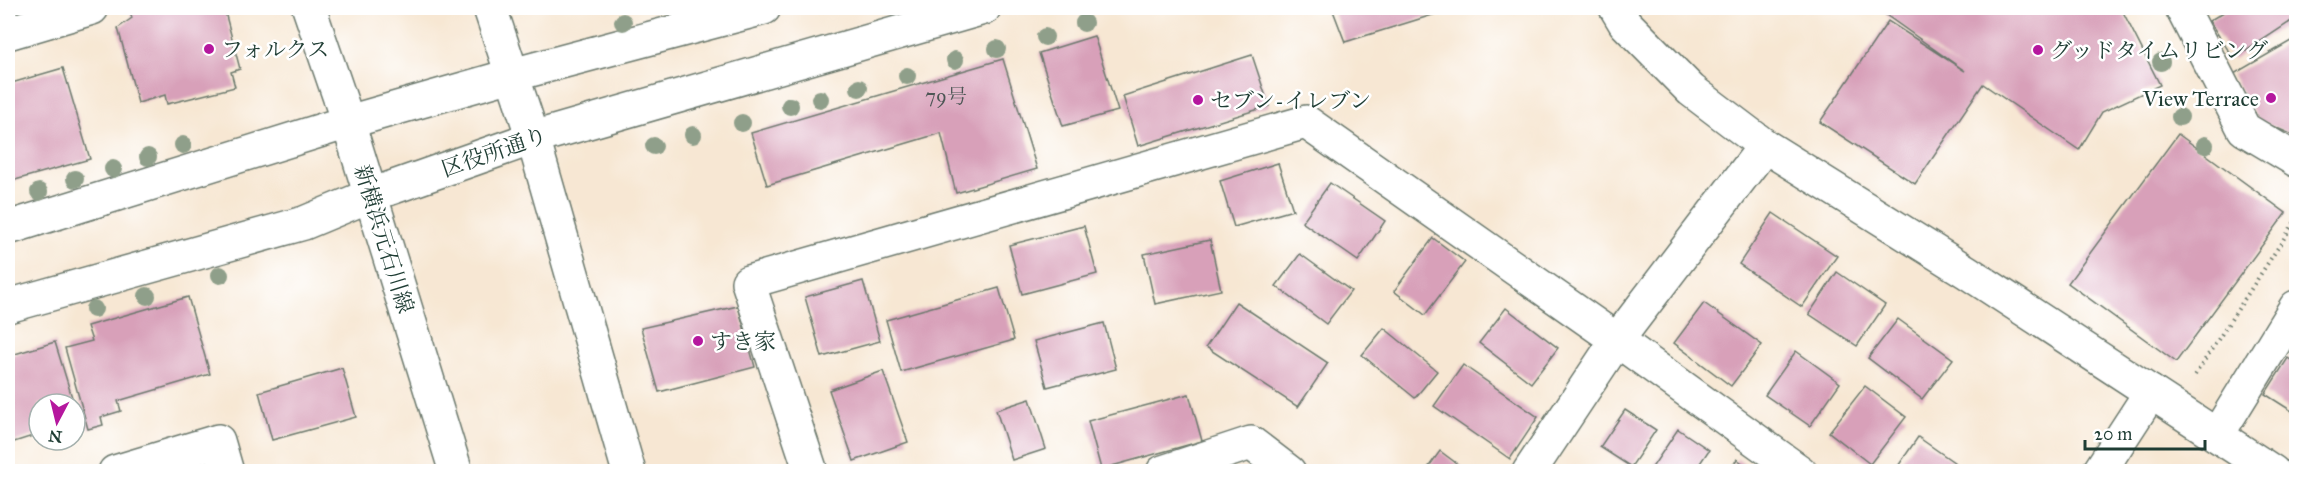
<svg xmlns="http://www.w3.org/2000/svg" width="2304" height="479" font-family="'IM FELL Great Primer','Noto Serif JP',serif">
<rect width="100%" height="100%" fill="#fff"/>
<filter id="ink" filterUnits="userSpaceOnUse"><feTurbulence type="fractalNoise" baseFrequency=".0167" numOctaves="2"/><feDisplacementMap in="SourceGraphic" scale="12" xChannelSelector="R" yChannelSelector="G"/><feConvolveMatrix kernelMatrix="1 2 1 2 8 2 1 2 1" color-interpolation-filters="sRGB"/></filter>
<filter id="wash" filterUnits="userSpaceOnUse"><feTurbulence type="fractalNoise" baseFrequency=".008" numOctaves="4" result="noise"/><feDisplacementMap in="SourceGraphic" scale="24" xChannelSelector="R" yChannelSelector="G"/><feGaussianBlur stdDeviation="1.35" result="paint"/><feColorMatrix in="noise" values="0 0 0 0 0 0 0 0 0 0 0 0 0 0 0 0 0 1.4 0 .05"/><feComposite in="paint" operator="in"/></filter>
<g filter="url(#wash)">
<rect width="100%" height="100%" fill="#f7e7d3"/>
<g id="blocks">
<g fill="#d8a0b9">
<polygon points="129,8 224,8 240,69 231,72 235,87 167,104 165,95 138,103 118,28 132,18"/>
<polygon points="1332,8 1455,8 1345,42"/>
<polygon points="1891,8 2121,8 2160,85 2102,112 2079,150 1983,84 1915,184 1820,122 1888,21 1965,71 1886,15"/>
<polygon points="2230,8 2296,8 2296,18 2234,59 2209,21"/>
<polygon points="1094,36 1118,111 1063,126 1039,53"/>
<polygon points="2296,38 2296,131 2293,135 2258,120 2232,75"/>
<polygon points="1252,55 1269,106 1138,146 1123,96"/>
<polygon points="1003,59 1037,169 956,193 941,133 767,185 751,133"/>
<polygon points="63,68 90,159 8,182 8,84"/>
<polygon points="2178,134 2286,213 2176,362 2068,283"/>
<polygon points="1278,163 1293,210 1234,227 1220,181"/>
<polygon points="1330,183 1385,221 1358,261 1302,222"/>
<polygon points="1773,213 1837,256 1802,307 1739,264"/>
<polygon points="1084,226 1097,274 1022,294 1009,245"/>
<polygon points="1433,238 1465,262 1425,315 1394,291"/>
<polygon points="1210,240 1221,290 1155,304 1144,254"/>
<polygon points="1300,254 1351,291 1326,324 1276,286"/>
<polygon points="1837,272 1885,305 1857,346 1809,314"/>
<polygon points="863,281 880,341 822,357 805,297"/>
<polygon points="999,288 1014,340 901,372 886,320"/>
<polygon points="188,297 210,374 118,401 121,411 101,417 103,425 88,429 65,348 92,341 87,326"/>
<polygon points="1236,302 1328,363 1298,407 1206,347"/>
<polygon points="1704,303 1762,345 1731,386 1674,343"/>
<polygon points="738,306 755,367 659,392 641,328"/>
<polygon points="1506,308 1558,348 1531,383 1479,343"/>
<polygon points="1898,319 1953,359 1922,399 1868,358"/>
<polygon points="1104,323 1116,369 1047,387 1034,341"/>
<polygon points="1384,328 1437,371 1415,398 1362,355"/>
<polygon points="55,342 74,404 39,404 39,434 8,444 8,356"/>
<polygon points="1796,351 1840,383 1810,426 1765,395"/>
<polygon points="2288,358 2296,364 2296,411 2295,413 2265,394"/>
<polygon points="1463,365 1538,417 1510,459 1434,406"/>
<polygon points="342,368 356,417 272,440 259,392"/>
<polygon points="883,371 908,442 854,461 829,390"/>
<polygon points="1865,386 1906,417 1870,464 1829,432"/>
<polygon points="1189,394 1202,441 1101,469 1088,421"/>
<polygon points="1030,399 1046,449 1012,460 996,410"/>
<polygon points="76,409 79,422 75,423 75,410"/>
<polygon points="1625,410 1656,430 1631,467 1600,447"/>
<polygon points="1678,429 1709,450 1694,472 1649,472"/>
<polygon points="1918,437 1968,472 1894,472"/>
<polygon points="1440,451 1468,472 1425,472"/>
<polygon points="1737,459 1754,472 1728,472"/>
</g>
</g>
</g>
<g filter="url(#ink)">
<use href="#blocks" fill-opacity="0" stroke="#6b786c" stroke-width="1.5"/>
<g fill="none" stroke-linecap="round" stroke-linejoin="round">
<g stroke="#6b786c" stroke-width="36">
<g id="minor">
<polyline points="309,8 348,122 456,472"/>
<polyline points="490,8 533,138 629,472"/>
<polyline points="1616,8 1625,23 1691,90 1765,146 1967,272 2273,472"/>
<polyline points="2182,8 2244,129 2296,160"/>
<polyline points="8,33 92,8"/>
<polyline points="8,228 348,122 512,75 764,8"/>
<polyline points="8,306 304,223 371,195 533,138 984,8"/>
<polyline points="2217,435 2296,307"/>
<polyline points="115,472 218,441 227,472"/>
<polyline points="811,472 748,282 1306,122 1617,340 1800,472"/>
<polyline points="1163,472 1251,443 1289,472"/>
<polyline points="1529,472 1617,340 1765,146"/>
<polyline points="2099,472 2151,392"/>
</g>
</g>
<polyline stroke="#6b786c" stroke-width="4" stroke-dasharray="1.5 4.5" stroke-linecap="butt" points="2195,375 2296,220"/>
<use href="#minor" stroke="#fff" stroke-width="33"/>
</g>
<g fill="#8f9f8a">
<circle cx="623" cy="22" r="9"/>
<circle cx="1084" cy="23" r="9"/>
<circle cx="1045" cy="37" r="9"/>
<circle cx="997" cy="49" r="9"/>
<circle cx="955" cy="60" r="9"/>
<circle cx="2161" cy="62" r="9"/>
<circle cx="907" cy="76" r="9"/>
<circle cx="859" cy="88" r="9"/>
<circle cx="820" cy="99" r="9"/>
<circle cx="790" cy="106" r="9"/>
<circle cx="2180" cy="117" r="9"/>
<circle cx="742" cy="123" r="9"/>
<circle cx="693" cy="135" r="9"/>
<circle cx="183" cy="145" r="9"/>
<circle cx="2205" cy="145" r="9"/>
<circle cx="654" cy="146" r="9"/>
<circle cx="148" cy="157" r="9"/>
<circle cx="113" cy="169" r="9"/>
<circle cx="75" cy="179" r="9"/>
<circle cx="39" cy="192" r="9"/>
<circle cx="220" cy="275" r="9"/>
<circle cx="147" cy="296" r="9"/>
<circle cx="94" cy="309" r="9"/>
</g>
</g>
<g fill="#b5179e" stroke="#fff" stroke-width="2">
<circle cx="209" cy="49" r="6"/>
<circle cx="2038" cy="50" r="6"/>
<circle cx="2271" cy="98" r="6"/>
<circle cx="1198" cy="100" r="6"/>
<circle cx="698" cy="341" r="6"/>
</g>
<g text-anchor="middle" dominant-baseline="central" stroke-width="5" stroke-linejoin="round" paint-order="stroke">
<g font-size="20" fill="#4d5655">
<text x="946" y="96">79号</text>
</g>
<g font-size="22" fill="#1f3d34" stroke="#fff" text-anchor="start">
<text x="221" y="49">フォルクス</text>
<text x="2050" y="50">グッドタイムリビング</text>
<text x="2259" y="98" text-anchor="end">View Terrace</text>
<text x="1210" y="100">セブン-イレブン</text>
<text x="710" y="341">すき家</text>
</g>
<g font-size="22" fill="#1f3d34" stroke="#fff">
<text transform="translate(494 152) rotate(-19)">区役所通り</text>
<text transform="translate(384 239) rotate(73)">新横浜元石川線</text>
</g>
</g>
<rect width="2304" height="479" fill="none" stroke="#fff" stroke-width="30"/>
<g transform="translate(57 422) rotate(187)"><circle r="28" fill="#ffffff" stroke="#a5b1ae" stroke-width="1.5"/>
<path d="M0-4.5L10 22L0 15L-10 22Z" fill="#b5179e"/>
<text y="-9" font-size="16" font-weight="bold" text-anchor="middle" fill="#1f3d34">N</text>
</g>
<path d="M2085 440v9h120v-9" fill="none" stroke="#1f3d34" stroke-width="3"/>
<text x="2094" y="440" font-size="18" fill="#1f3d34" stroke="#ffffff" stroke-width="4.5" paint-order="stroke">20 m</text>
</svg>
